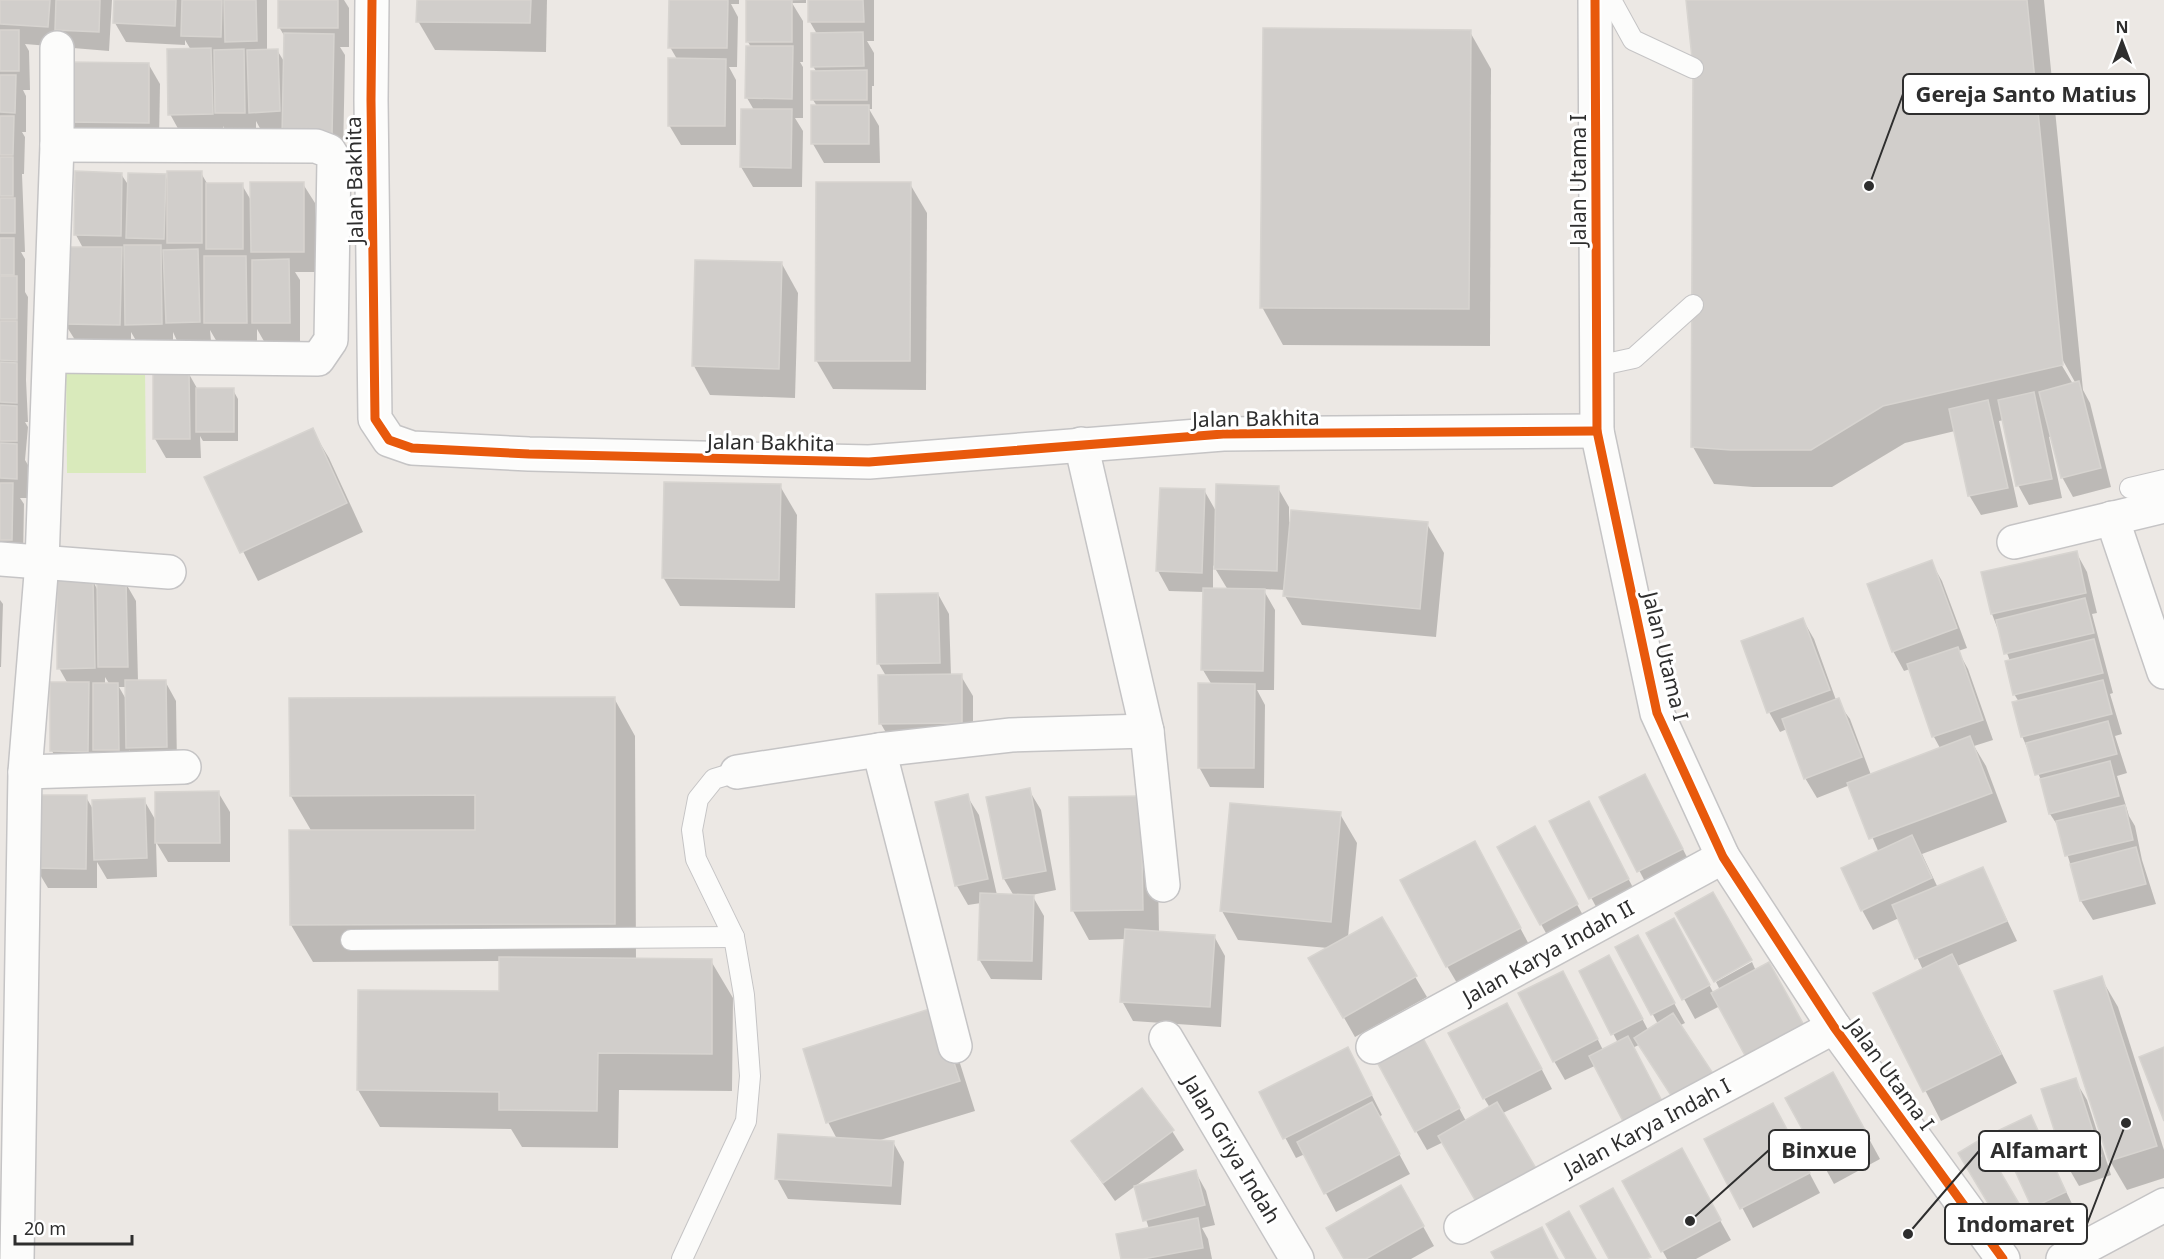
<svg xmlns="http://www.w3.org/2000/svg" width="2164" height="1259" font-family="'Noto Sans',sans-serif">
<rect width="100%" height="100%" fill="#ece8e4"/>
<polygon fill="#d9eabb" points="145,367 146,473 67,473 66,368"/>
<g fill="#0003" fill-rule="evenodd">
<polygon points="0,0 112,0 109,51 25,44 29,51 30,90 23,90 26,96 26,132 22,132 25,137 24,174 22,174 25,252 21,252 25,259 25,292 28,297 26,380 28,422 25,422 28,427 25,460 28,465 27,498 20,498 24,504 23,560 0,559"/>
<polygon points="116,0 267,0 267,51 277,50 285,63 285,37 279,27 279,0 344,0 349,8 349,47 340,47 345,55 343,156 262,132 256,121 256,132 227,133 223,126 224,133 181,134 170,114 191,50 185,40 185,45 126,42 115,23"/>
<polygon points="418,0 547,0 546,52 435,50 418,21"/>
<polygon points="670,0 739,0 739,4 731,4 738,17 737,67 729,67 736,80 736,145 681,145 669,125 677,59 670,47"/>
<polygon points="806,0 806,3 792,3 803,21 803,62 800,62 803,67 803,118 795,118 803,131 802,187 753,187 741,167 754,110 747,98 747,47 751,47 748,42 748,1"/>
<polygon points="809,0 874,0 874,41 867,41 874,53 874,86 872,86 872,109 869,109 879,126 880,163 824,163 813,144 817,106 813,100 817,73 813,66 817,34 810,22"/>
<path d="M1688,0H2044L2083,390L2090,403L2111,487L2073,497L2062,477L2052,436L2049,437L2062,498L2029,505L2018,485L2004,420L1999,421L2018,507L1981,515L1969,495L1955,431L1905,443L1832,487H1753L1714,484L1693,447L1694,67ZM2061,357L2076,384H2073L2058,359Z"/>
<polygon points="1470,32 1491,69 1490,346 1283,345 1262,307"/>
<polygon points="149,65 160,84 159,142 78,141 66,121"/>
<polygon points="201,173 208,185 242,185 252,202 303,184 315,203 315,272 295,272 300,280 300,343 265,343 257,329 257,342 217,342 210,330 211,341 178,343 173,332 173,343 138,344 131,332 131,344 77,343 65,324 83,248 76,235 121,174 129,186 165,175 169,183"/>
<polygon points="910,184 927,213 926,390 833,389 816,360"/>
<polygon points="782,264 798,293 795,398 710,395 694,366"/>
<polygon points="189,374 198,390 233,390 238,399 238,441 203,441 200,436 201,458 166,458 155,439"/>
<polygon points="312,430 329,458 363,532 258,581 206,478"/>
<polygon points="780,486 797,515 795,608 680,606 663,577"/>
<path d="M1278,488L1289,507V522L1427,524L1444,553L1436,637L1302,625L1285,596V590L1263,589L1275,610L1274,690H1257L1265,705L1264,788L1210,787L1199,767L1212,685L1203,670L1204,592L1169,591L1158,571L1204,490L1217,513ZM1213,565L1228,590H1213Z"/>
<polygon points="2076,552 2087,572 2097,613 2092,614 2113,693 2110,694 2122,734 2115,736 2127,773 2117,776 2129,816 2135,826 2142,860 2156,904 2093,920 2081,901 2060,829 2050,814 2044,787 2022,736 2019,702 2014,694 2010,661 1992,614 1983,573"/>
<polygon points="1931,562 1942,581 1967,648 1958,651 1968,669 1993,740 1974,746 1986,766 2007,822 1922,854 1938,888 1983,869 2017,941 1957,966 2017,1083 1941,1121 1875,993 1923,970 1899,918 1873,930 1862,910 1879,853 1850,785 1817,798 1805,778 1787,729 1780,732 1769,712 1743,642 1803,620 1814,639 1836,700 1850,719 1871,775 1940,748 1934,737 1910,669 1904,671 1893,651"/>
<path d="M93,581L98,591L125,582L136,601L138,681H165L176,701L177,766L139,767L129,750L130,769L63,770L52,751L68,684L59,668ZM105,677L110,685H105ZM119,687H127V701Z"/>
<polygon points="938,594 949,614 951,676 961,676 973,696 973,743 892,743 881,724 886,676 879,664"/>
<polygon points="0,600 3,604 1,667 0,667"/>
<polygon points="614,698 635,736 636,960 711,961 733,998 732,1091 619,1090 618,1148 522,1147 511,1129 380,1127 358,1090 359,992 501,993 501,961 313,962 291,925 312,832 291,796"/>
<polygon points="1029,790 1041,810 1056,890 1032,895 1044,916 1042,980 991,979 979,959 981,903 968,905 957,886 937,803 967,796 979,815 997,895 1014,896 1004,879"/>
<polygon points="218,792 230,812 230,862 168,862 156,842 157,877 107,879 97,862 97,888 48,888 36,868 86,797 94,811 144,800 156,821"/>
<polygon points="1656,796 1693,869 1650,891 1601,798"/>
<polygon points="1071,799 1157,827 1159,932 1214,936 1225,956 1221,1027 1133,1021 1122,1001 1126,939 1089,940 1073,911"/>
<polygon points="1340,814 1357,843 1348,937 1381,919 1427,997 1355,1037 1310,958 1328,948 1238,940 1222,911"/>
<polygon points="1551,822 1599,823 1639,899 1602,918"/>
<polygon points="1545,848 1588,924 1552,944 1541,924"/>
<polygon points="1491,872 1536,958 1464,995 1447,966"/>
<polygon points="1648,933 1685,939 1714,994 1720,990 1716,982 1752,962 1756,971 1720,1006 1695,1019"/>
<polygon points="1617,948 1648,956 1685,1023 1565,1080 1554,1061 1574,992 1603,1050 1618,1043 1581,971 1620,976 1648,1030 1658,1024"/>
<polygon points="2101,978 2118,1007 2164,1150 2164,1178 2127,1190 2110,1161 2055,992"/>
<polygon points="1518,1024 1552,1089 1427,1150 1416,1131 1433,1060 1466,1121 1490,1108 1484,1098"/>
<polygon points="952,1038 975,1111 877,1141 893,1142 904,1162 901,1205 788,1199 777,1179 837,1139 828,1122"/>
<polygon points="1358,1068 1382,1115 1379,1117 1410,1174 1336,1212 1305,1154 1296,1158 1261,1092"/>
<polygon points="2075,1080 2087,1100 2111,1175 2079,1186 2068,1167 2043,1090"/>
<polygon points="1844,1093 1880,1159 1834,1184 1823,1164"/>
<polygon points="2030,1117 2076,1212 2044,1227 2033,1207"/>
<polygon points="1784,1125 1820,1193 1753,1228 1706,1140"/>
<polygon points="1172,1131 1184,1150 1115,1201 1073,1142"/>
<polygon points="1980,1141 2034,1232 2013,1244 1960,1154"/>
<polygon points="1692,1170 1731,1240 1696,1259 1667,1259 1624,1181"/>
<polygon points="1195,1171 1206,1191 1215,1225 1202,1228 1208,1239 1212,1259 1122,1259 1149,1229 1136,1187"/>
<polygon points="1401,1187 1434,1246 1411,1259 1346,1259"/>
</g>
<g fill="#d1cecb" stroke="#d7d4d0" stroke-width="1.5">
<polygon points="0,0 50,0 48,27 0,24"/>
<polygon points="56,0 100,0 99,32 55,30"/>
<polygon points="114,0 176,0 175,26 113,23"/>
<polygon points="182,0 222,0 221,37 181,36"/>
<polygon points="224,0 256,0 257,41 225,42"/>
<rect x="278" y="0" width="60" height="28"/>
<polygon points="417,0 531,0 530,23 416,22"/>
<polygon points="669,0 728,0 727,48 668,48"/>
<rect x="746" y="0" width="46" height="42"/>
<polygon points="808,0 863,0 864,22 808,22"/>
<polygon points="1686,0 2027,0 2063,365 1883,406 1811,450 1731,450 1691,447 1693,68"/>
<polygon points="1263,28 1471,30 1469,309 1260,308"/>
<rect x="0" y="30" width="19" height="41"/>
<polygon points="863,32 864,66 811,67 811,33"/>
<polygon points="284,33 334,34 332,136 282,136"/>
<polygon points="746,46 793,46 792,99 745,98"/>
<polygon points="211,48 213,114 168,115 167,49"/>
<polygon points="244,49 245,113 215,113 214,50"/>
<polygon points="278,49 280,111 249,113 247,50"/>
<polygon points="668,58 726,59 725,126 668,126"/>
<polygon points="66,62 149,63 149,123 65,122"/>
<polygon points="867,70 867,100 811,100 811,71"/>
<polygon points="0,75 16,75 15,113 0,112"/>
<rect x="811" y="105" width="58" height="39"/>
<polygon points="741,109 792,109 791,168 740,167"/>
<polygon points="0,116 14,116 13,155 0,155"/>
<rect x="0" y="157" width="13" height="39"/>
<polygon points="75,171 122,173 121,236 74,235"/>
<rect x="167" y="171" width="35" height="72"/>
<polygon points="128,173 166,174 164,239 126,238"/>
<polygon points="250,182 304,182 304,252 251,252"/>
<polygon points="816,182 911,182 910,361 815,361"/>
<rect x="206" y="183" width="37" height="66"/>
<rect x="0" y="198" width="15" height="35"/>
<rect x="0" y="238" width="14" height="37"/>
<polygon points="124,245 161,245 162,324 125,325"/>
<polygon points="65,247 122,247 120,325 64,324"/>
<polygon points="198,249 200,322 166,323 163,250"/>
<polygon points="204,256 246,256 247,323 204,323"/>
<polygon points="289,259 290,323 252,323 252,260"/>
<polygon points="695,260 782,262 779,369 692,366"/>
<rect x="0" y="276" width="17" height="43"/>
<polygon points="0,321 17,321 17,361 0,360"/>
<polygon points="0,362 17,363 17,403 0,402"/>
<polygon points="189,372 190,439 153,439 153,373"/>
<polygon points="2079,381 2101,468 2061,478 2039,392"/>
<rect x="196" y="388" width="38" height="44"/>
<polygon points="2034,392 2052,479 2016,486 1998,400"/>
<polygon points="1988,400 2008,488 1968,496 1949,409"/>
<polygon points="0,405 17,406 17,441 0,441"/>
<polygon points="313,428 347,503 240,553 204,477"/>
<polygon points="0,443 17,444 17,479 0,478"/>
<polygon points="664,482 781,484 779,580 662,578"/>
<polygon points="0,483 13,483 12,540 0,540"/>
<polygon points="1216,484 1279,486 1277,571 1214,569"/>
<polygon points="1160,488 1205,489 1202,573 1156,571"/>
<polygon points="1291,510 1428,522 1420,609 1283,596"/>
<polygon points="2077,551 2086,593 1991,614 1981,572"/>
<polygon points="1932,560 1957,628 1892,652 1867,584"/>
<polygon points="57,580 93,580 95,668 57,669"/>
<polygon points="97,580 126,580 128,667 98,667"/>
<polygon points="1203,588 1265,589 1263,671 1201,670"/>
<polygon points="938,593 940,663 877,664 876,594"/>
<polygon points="2085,598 2094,633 2004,654 1996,620"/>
<polygon points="1803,618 1830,690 1767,713 1741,641"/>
<polygon points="2094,639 2103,673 2013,695 2005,661"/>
<polygon points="1958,647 1983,720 1932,737 1907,664"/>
<polygon points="962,674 962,723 879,724 878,675"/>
<polygon points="125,680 166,680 167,747 126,748"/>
<polygon points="2103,680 2112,714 2021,737 2012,702"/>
<polygon points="50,682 89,682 88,752 50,751"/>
<polygon points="93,683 118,683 119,750 93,750"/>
<polygon points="1198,683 1255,684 1254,768 1198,768"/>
<polygon points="615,697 615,924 290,925 289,830 475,830 475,795 290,796 289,698"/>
<polygon points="1839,698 1862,757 1804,779 1782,719"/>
<polygon points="2108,721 2117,754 2035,775 2026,743"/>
<polygon points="1970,736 1992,793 1869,839 1847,783"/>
<polygon points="2110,761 2119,796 2049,814 2040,779"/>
<polygon points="1645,774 1683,849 1637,872 1599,797"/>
<polygon points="1030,788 1046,871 1003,879 986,797"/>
<polygon points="219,791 220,843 155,843 155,792"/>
<polygon points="968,794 988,879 955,886 935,802"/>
<polygon points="35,795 87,795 86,869 35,868"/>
<polygon points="1141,796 1143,910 1071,911 1069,797"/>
<polygon points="145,798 147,858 94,860 92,800"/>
<polygon points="1589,801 1629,879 1589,899 1549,821"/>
<polygon points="1230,803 1341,812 1331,922 1220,911"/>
<polygon points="2125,805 2133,840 2065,856 2056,821"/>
<polygon points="1535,826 1578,904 1540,925 1497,847"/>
<polygon points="1912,835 1932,878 1861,911 1841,868"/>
<polygon points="1475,841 1521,928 1446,967 1400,880"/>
<polygon points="2136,847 2146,884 2080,901 2070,864"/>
<polygon points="1983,867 2007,921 1915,959 1892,905"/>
<polygon points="1713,892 1752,960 1714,982 1675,913"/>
<polygon points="980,893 1034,895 1032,961 978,960"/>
<polygon points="1382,917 1417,976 1343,1018 1308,958"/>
<polygon points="1674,918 1710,985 1682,1000 1646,933"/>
<polygon points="1125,929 1215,935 1210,1007 1120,1002"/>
<polygon points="1638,935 1675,1003 1651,1015 1615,947"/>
<polygon points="1952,954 2001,1054 1923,1092 1873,993"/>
<polygon points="1609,955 1643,1019 1611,1035 1579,971"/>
<polygon points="499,957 712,959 712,1054 598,1053 597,1111 499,1110 499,1092 357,1090 358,990 499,991"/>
<polygon points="1769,962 1805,1027 1747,1059 1711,993"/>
<polygon points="1563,971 1598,1039 1553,1062 1518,993"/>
<polygon points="2102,976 2157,1146 2109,1161 2054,991"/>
<polygon points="1507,1003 1542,1069 1483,1099 1448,1033"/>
<polygon points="936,1007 960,1081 826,1123 803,1049"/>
<polygon points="1673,1013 1714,1075 1674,1100 1634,1038"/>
<polygon points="1628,1036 1664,1105 1625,1125 1589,1056"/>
<polygon points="1423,1038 1460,1108 1415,1132 1377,1062"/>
<polygon points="1348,1047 1372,1095 1283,1139 1259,1092"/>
<polygon points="2164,1047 2164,1121 2139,1057"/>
<polygon points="1833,1072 1870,1139 1822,1165 1785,1098"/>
<polygon points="2076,1078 2101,1156 2066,1167 2041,1089"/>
<polygon points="1142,1088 1174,1130 1103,1183 1071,1141"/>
<polygon points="1372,1102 1400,1154 1324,1194 1297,1142"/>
<polygon points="1497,1102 1537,1170 1478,1205 1438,1136"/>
<polygon points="1773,1103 1810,1173 1740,1209 1704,1139"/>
<polygon points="2031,1115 2066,1192 2032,1208 1997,1131"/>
<polygon points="778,1134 894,1141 891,1186 775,1179"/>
<polygon points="1981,1139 2024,1212 2001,1225 1958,1153"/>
<polygon points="1682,1148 1721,1220 1661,1252 1622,1181"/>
<polygon points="1196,1170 1205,1205 1143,1221 1134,1186"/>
<polygon points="1401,1185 1424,1226 1366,1259 1344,1259 1326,1228"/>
<polygon points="1613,1188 1651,1257 1646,1259 1609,1259 1580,1206"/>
<polygon points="1569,1211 1596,1259 1566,1259 1546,1224"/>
<polygon points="1198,1218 1203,1248 1143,1259 1121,1259 1116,1234"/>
<polygon points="1542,1227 1558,1259 1495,1259 1491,1252"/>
</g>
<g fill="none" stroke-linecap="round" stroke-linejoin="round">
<g stroke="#c5c4c5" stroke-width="22">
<g id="lane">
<polyline points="1611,0 1633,40 1693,68"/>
<polyline points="1597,366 1634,358 1693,305"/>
<polyline points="2130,488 2164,480"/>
<polyline points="351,940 734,937"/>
<polyline points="682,1259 746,1121 750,1076 744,995 734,937 696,859 692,830 698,799 714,779 737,772"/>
</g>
</g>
<g stroke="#c5c4c5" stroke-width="36">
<g id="street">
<polyline points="372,0 371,100 375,419 389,440 412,448 529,454 869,462 1223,434 1597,431"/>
<polyline points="1595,0 1597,431 1657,713 1723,857 1834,1027 2003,1259"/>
<polyline points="50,356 318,359 331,340 334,159 329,151 316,146 57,145"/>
<polyline points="1081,444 1147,731 1163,885"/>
<polyline points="2112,518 2164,672"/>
<polyline points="2014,542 2164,506"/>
<polyline points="0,559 169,572"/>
<polyline points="879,750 955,1046"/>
<polyline points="25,772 184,767"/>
<polyline points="737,772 879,750 1011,735 1147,731"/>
<polyline points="1166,1038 1297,1259"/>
<polyline points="1373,1047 1723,857"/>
<polyline points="1461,1227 1834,1027"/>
<polyline points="17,1259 25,772 42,562 57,145 57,48"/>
</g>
</g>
<g stroke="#c5c4c5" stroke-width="36">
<polyline id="secondary" points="2063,1259 2164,1205"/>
</g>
<use href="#lane" stroke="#fcfcfb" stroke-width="20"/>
<use href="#street" stroke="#fcfcfb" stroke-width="33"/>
<use href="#secondary" stroke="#fcfcfb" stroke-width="33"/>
<g stroke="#fff" stroke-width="13">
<g id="cycleway">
<polyline points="372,0 371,100 375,419 389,440 412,448 529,454 869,462 1223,434 1597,431"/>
<polyline points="1595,0 1597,431 1657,713 1723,857 1834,1027 2003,1259"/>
</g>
</g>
<use href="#cycleway" stroke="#e8590c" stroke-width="9"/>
</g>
<g text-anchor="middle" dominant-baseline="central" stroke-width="6" stroke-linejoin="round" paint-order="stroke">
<g font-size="21" fill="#2e2e2e" stroke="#fff">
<text transform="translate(354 180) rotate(-91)">Jalan Bakhita</text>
<text transform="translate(1578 180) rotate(-90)">Jalan Utama I</text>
<text transform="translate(1256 418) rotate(-1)">Jalan Bakhita</text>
<text transform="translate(771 442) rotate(1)">Jalan Bakhita</text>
<text transform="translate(1666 656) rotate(76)">Jalan Utama I</text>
<text transform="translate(1548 952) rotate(-29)">Jalan Karya Indah II</text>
<text transform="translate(1891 1074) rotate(54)">Jalan Utama I</text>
<text transform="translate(1647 1127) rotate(-28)">Jalan Karya Indah I</text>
<text transform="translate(1232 1149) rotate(59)">Jalan Griya Indah</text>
</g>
</g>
<path fill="none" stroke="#2e2e2e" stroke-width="2" d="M1869 186L1903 94M1690 1221L1769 1150M1908 1234L1979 1151M2126 1123L2087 1224"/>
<g fill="#2e2e2e" stroke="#fff" stroke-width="2">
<circle cx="1869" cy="186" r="6"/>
<circle cx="1690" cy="1221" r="6"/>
<circle cx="1908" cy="1234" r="6"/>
<circle cx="2126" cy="1123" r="6"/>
</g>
<g fill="#fff" stroke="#2e2e2e" stroke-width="2">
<rect x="1903" y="74" width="246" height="40" rx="6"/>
<rect x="1769" y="1130" width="100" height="40" rx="6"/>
<rect x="1979" y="1131" width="121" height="40" rx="6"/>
<rect x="1945" y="1204" width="142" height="40" rx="6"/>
</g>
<g font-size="22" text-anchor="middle" font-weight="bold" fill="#2e2e2e">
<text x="2026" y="102">Gereja Santo Matius</text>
<text x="1819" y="1158">Binxue</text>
<text x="2039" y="1158">Alfamart</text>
<text x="2016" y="1232">Indomaret</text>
</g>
<g transform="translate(2122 42)" stroke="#ffffff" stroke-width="4.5" paint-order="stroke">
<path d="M0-4.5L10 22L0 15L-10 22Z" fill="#2e2e2e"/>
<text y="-9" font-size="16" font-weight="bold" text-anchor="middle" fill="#2e2e2e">N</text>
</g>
<path d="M15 1235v9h117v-9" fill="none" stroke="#2e2e2e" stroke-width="3"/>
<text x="24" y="1235" font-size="18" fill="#2e2e2e" stroke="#ffffff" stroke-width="4.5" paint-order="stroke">20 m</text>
</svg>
